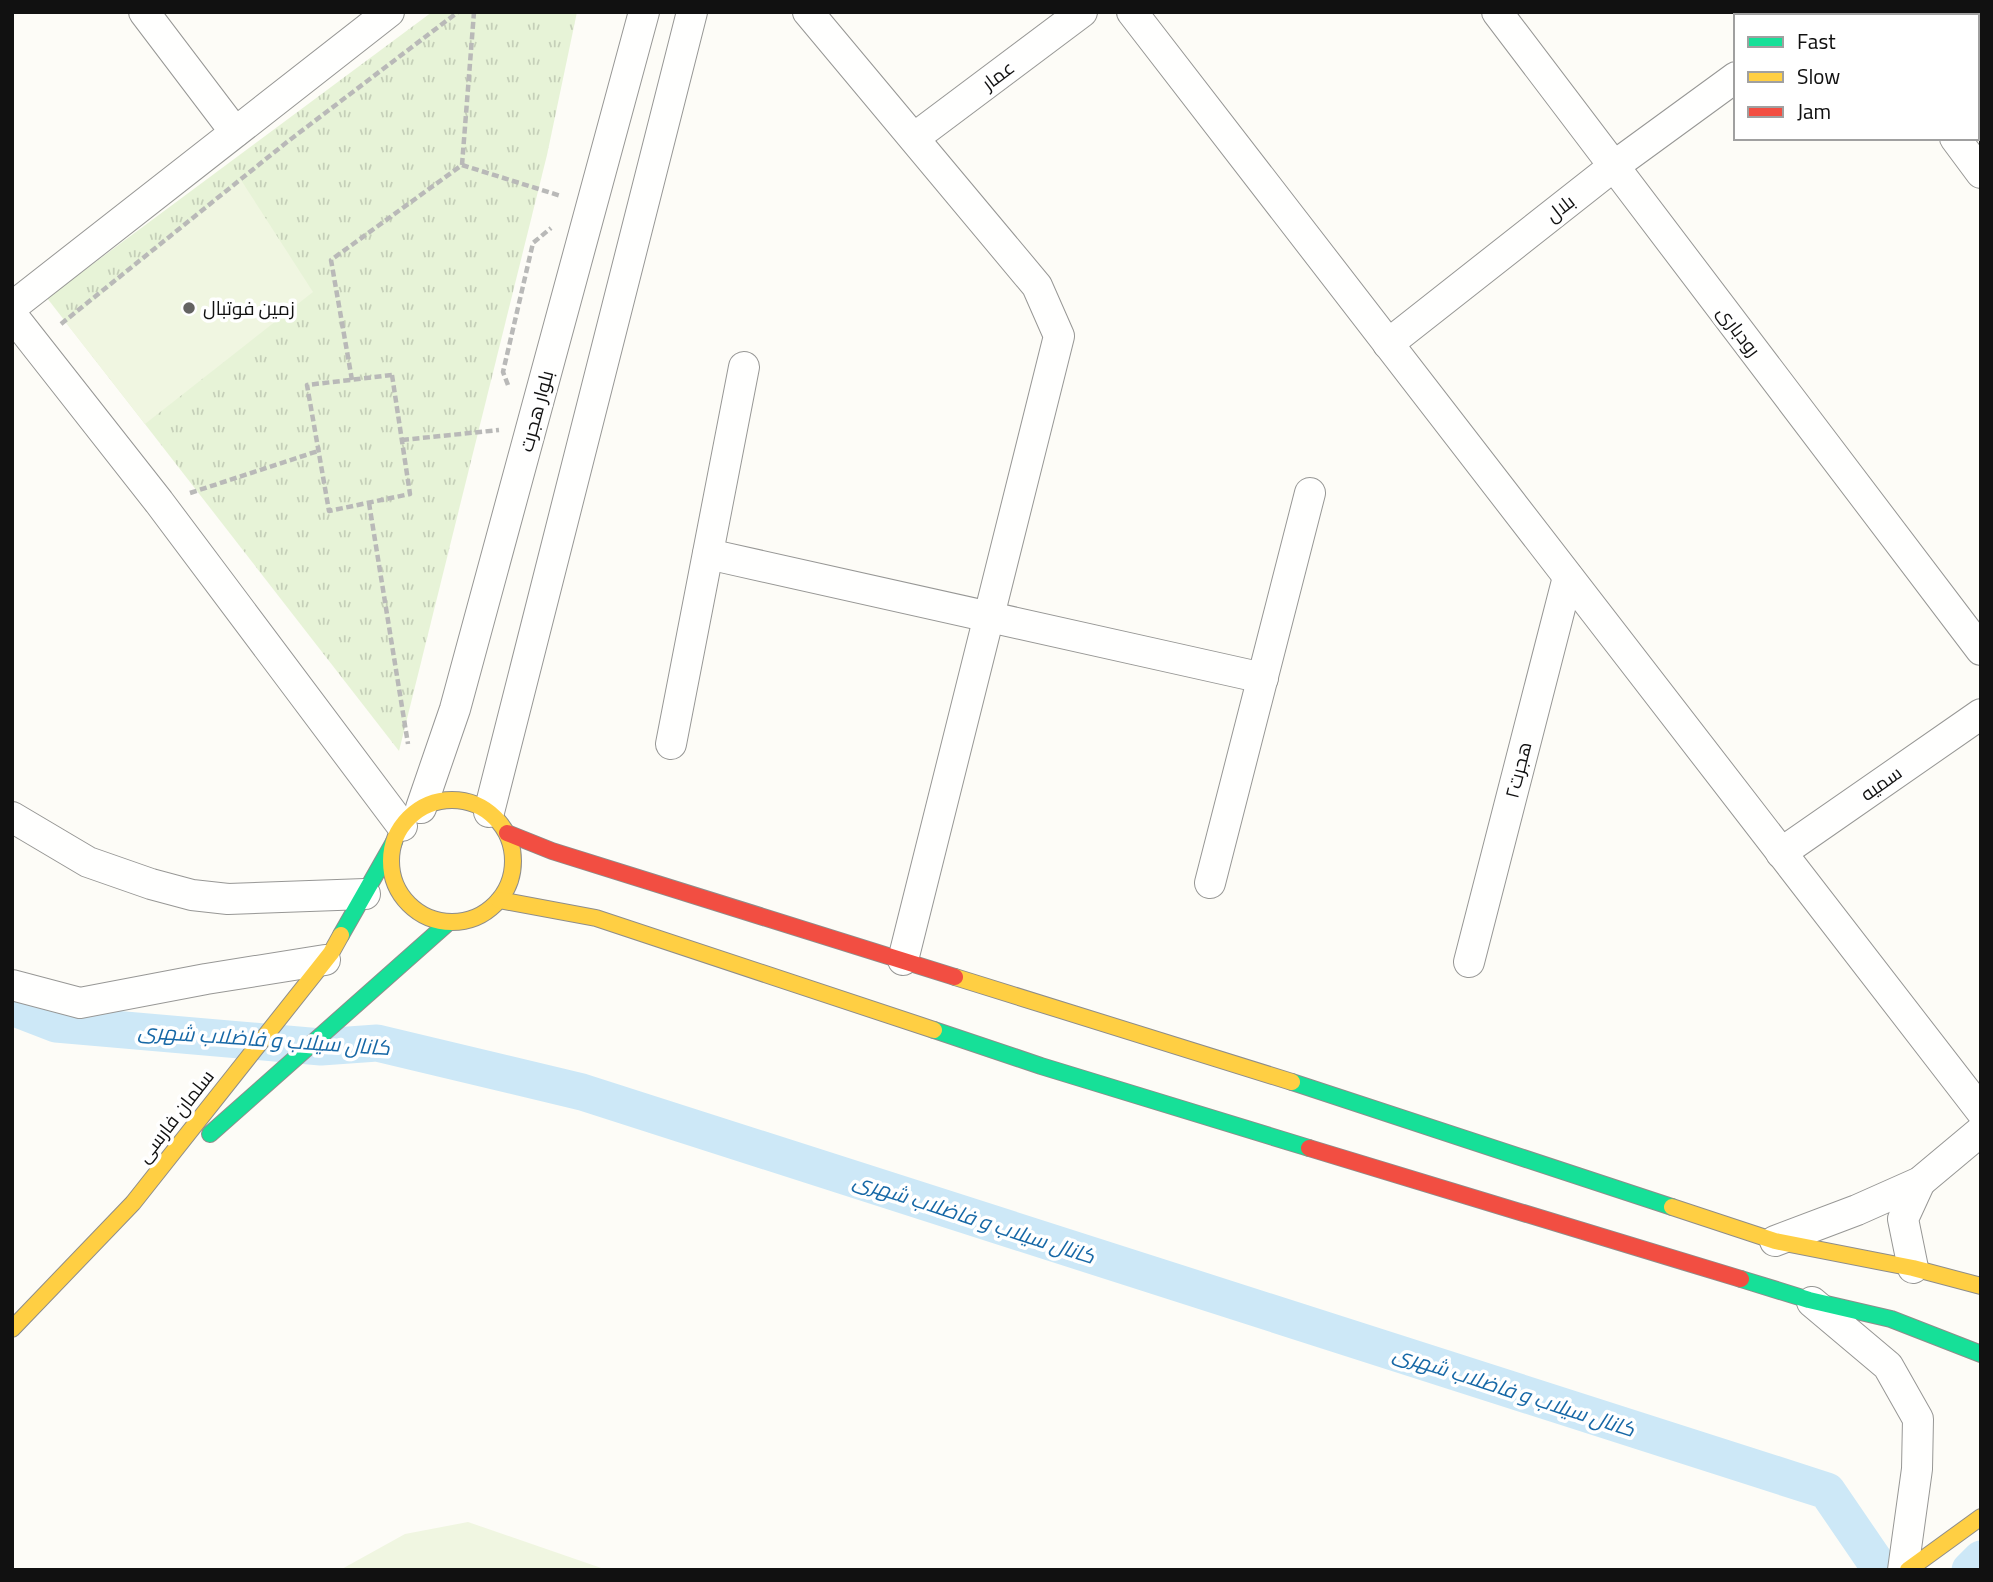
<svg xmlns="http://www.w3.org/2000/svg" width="1993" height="1582" font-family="Georgia,Cairo,serif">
<defs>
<pattern id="park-tufts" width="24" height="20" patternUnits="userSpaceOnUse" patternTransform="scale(1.75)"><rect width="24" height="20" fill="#e7f3d7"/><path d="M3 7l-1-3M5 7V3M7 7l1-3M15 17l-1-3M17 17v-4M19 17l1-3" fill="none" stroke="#c5cfb8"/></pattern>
</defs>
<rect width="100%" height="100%" fill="#fdfcf7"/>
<polygon fill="url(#park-tufts)" points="432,12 577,12 547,155 399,751 47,298"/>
<g fill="#f0f6e1">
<polygon points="241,180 313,292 145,424 66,323"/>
<polygon points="468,1522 607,1570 340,1570 405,1534"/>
</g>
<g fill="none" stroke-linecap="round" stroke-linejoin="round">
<g stroke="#cde8f7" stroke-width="37">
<polyline points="12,1007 56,1024 321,1047 377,1043 582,1092 1827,1491 1881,1570"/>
<polyline points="1970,1570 1981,1559"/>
</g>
<g stroke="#979795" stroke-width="32">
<g id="street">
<polyline points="144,12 235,132"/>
<polyline points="808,12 1037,286 1059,336 903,960"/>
<polyline points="1132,12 1981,1111"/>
<polyline points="1497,12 1981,650"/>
<polyline points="1860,12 1863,16"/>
<polyline points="1818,16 1823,12"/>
<polyline points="914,138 1082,12"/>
<polyline points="1955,138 1981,173"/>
<polyline points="12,307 389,12"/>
<polyline points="12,315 159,502 402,826"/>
<polyline points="1388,344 1614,166 1736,77"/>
<polyline points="708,554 1263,678"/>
<polyline points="671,744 744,367"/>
<polyline points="421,808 455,709 644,12"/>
<polyline points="489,812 692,12"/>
<polyline points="12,817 88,862 151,884 192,895 228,899 365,894"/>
<polyline points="1781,853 1981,714"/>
<polyline points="1210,883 1310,493"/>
<polyline points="1469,962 1568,577"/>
<polyline points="12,985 80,1003 206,979 325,960"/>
<polyline points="1775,1241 1857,1210 1920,1182 1981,1131"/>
<polyline points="1913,1268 1903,1219 1920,1182"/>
<polyline points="1812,1302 1888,1366 1918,1419 1917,1469 1903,1570"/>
</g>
</g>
<g stroke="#8e8d8b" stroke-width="18">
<g id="fast">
<polyline points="341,935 394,842"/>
<polyline points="934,1030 1041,1066 1309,1148"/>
<polyline points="1292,1082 1672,1207"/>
<polyline points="210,1134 449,922"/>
<polyline points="1741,1279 1809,1300 1891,1319 1981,1354"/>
</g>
</g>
<g stroke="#8e8d8b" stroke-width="18">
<g id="slow">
<circle cx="452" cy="861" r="61"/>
<polyline points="499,900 596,918 934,1030"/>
<polyline points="955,977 1292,1082"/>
<polyline points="1672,1207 1775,1241 1913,1268 1981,1286"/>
<polyline points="12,1329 133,1203 331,953 341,935"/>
<polyline points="1908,1570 1981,1517"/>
</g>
</g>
<g stroke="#8e8d8b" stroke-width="18">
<g id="jam">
<polyline points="507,833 552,851 955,977"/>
<polyline points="1309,1148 1741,1279"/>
</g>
</g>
<g stroke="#b9b9b8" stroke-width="4.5" stroke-dasharray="7 3.5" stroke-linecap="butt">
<polyline points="462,165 474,12"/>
<polyline points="61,324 287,142 458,12"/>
<polygon points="392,375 410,494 329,511 307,385"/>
<polyline points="352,380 331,260 462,165 561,196"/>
<polyline points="508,385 503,372 533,243 551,228"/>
<polyline points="402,440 499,430"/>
<polyline points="190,493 318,451"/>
<polyline points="369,503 408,744"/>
</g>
<use href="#street" stroke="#fffffe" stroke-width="30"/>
<use href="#fast" stroke="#16e098" stroke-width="16"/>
<use href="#slow" stroke="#ffcf43" stroke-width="16"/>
<use href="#jam" stroke="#f24e42" stroke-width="16"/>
</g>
<circle fill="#646362" stroke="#fff" stroke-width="2.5" cx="189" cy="308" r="7"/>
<g text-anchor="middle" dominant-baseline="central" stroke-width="7" stroke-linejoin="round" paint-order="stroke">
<g font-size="19" fill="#111" stroke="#fff">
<text transform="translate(998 75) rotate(-37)">عمار</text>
<text transform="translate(1560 208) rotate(-38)">بلال</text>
<text transform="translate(1739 331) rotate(53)">رودباری</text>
<text transform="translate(536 411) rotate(-75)">بلوار هجرت</text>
<text transform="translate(1518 770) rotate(-76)">هجرت۲</text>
<text transform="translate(1881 783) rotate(-35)">سمیه</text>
<text transform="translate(175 1116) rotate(-52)">سلمان فارسی</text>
</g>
<g font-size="19" fill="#111" stroke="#fff" text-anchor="start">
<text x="203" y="308">زمین فوتبال</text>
</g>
<g font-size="21" font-style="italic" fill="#1768a6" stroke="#fff">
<text transform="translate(264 1039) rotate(4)">کانال سیلاب و فاضلاب شهری</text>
<text transform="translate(974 1218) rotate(18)">کانال سیلاب و فاضلاب شهری</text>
<text transform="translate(1514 1391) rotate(18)">کانال سیلاب و فاضلاب شهری</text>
</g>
</g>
<rect width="1993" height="1582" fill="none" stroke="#111111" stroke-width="28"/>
<rect x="1734" y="14" width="245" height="126" fill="#ffffff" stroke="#a0a0a0" stroke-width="2"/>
<rect x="1748" y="37" width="35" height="10" fill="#16e098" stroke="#a0a0a0" stroke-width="2"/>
<text x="1797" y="49" font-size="21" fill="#111111">Fast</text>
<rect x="1748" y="72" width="35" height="10" fill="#ffcf43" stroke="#a0a0a0" stroke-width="2"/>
<text x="1797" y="84" font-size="21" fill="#111111">Slow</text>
<rect x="1748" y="107" width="35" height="10" fill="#f24e42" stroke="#a0a0a0" stroke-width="2"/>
<text x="1797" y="119" font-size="21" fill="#111111">Jam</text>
</svg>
